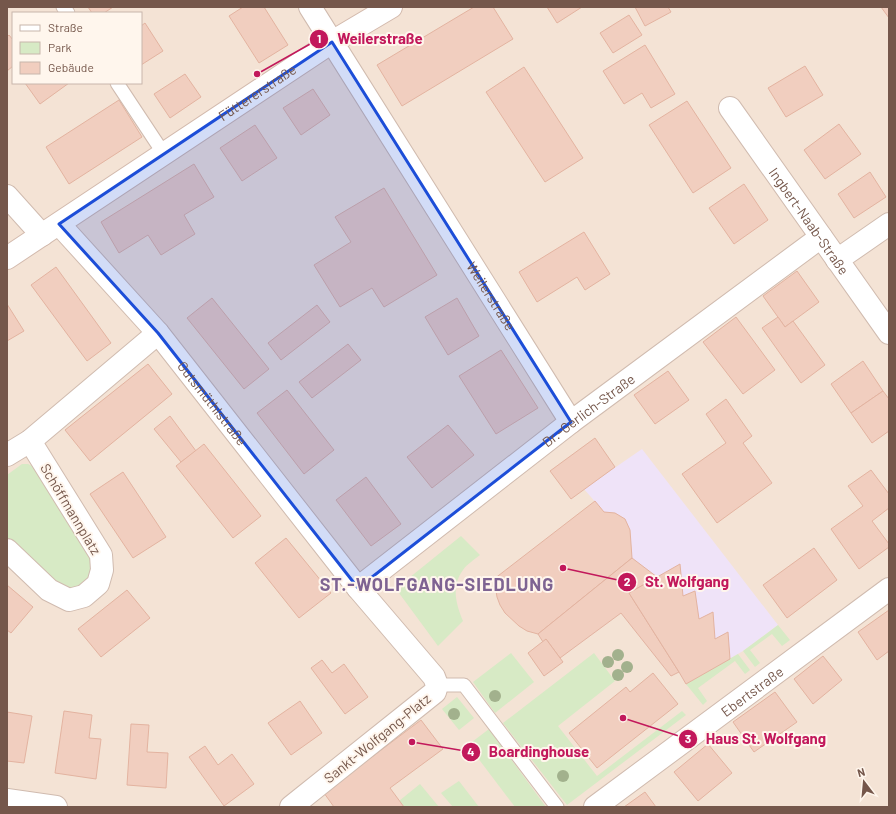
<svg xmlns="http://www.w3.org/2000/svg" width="896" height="814" font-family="Barlow,sans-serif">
<rect width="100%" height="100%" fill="#fcf2e7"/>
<path fill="#f4e3d5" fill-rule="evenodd" d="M7,7H889V807H7ZM13,13H141V83H13Z"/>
<polygon fill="#efe3f8" points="642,449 778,625 743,651 686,684 679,672 671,676 621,613 560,658 543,642 538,634 632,558 630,530 625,519 615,513 604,512 584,489"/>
<g fill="#d7eac5">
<polygon points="22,464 28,464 34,467 89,556 93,566 94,573 75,591 56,583 7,537 7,475"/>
<path d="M461,536L480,555C474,560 467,564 463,570C451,586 456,604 463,621L438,646L399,593L404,582Z"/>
<polygon points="778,625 790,640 782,646 772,634 750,650 760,663 755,667 743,651"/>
<polygon points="511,653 534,682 495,713 473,682"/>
<polygon points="594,653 615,681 558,726 597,776 682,711 686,715 567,805 503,723"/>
<polygon points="738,654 750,670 745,674 735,661 698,688 707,701 703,705 686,684"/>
<polygon points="457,697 474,718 459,730 442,709"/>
<polygon points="489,729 546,807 515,807 468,745"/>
<polygon points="459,781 479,807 453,807 441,793"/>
<polygon points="420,784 439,807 404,807 399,801"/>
</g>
<g fill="#f1cebf" stroke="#e3b3a0">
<polygon points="88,7 113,7 104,13 92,13"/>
<polygon points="243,7 264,7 288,45 259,63 229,16"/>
<polygon points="474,7 493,7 513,39 402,106 377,65"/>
<polygon points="547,7 582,7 557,23"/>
<polygon points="635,7 668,7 671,12 645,26"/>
<polygon points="881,7 889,7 889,18"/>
<polygon points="629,15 642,35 613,53 600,33"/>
<polygon points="145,23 163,51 141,65 141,26"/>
<polygon points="9,35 13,40 13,66 7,71 7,37"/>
<polygon points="645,45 675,94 651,108 642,93 624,104 603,71"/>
<polygon points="805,66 823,95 786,117 768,88"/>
<polygon points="524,67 583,158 545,182 486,92"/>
<polygon points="185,74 201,97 170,118 154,94"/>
<polygon points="25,83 69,83 40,104"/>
<polygon points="313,89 330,115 301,135 283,108"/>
<polygon points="119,100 142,137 69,184 46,147"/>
<polygon points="687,101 731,168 693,193 649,125"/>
<polygon points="839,124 861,154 825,179 804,150"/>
<polygon points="255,125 277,158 242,181 220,148"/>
<polygon points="194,164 214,197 184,215 195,234 161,255 148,235 119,253 101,222"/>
<polygon points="870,172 886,197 854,218 838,194"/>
<polygon points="744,184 768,220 734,244 709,208"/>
<polygon points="384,188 437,275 384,307 372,288 340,307 314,265 351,242 335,217"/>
<polygon points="584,232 610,274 585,290 577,277 537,302 519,272"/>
<polygon points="56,267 111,343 87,361 31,285"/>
<polygon points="797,271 819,302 785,327 763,296"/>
<polygon points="212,298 269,369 244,389 187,318"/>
<polygon points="457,298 479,336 448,355 425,317"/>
<polygon points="7,304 24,331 7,341"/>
<polygon points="317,305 330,322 281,360 268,343"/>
<polygon points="736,317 775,370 743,394 703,342"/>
<polygon points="778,317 785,327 793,321 825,365 801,383 762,328"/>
<polygon points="348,344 361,360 312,398 299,382"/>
<polygon points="501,350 538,408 496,434 459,376"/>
<polygon points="863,361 883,391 851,413 831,384"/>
<polygon points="148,364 172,394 90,461 65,430"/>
<polygon points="668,371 689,400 655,424 634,395"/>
<polygon points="287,390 334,450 304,474 257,413"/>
<polygon points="883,391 889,399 889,431 872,443 851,413"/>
<polygon points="726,399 752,436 743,443 772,483 717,523 682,474 726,443 706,414"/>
<polygon points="170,416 196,451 181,462 154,429"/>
<polygon points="448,425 474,455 432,488 407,457"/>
<polygon points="595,438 615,467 571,499 550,471"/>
<polygon points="204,444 261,516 233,538 176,466"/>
<polygon points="871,470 889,494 889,508 872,521 889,544 889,547 859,569 831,529 863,506 848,486"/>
<polygon points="123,472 166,537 133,558 90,494"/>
<polygon points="366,477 401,524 371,546 336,500"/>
<polygon points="595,501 604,512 615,513 625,519 630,530 632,558 538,634 527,631 519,626 505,613 500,605 497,597 494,579"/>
<polygon points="286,538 331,593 299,618 255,563"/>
<polygon points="814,548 837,580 787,618 763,585"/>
<polygon points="632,558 657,577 629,593 679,672 671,676 621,613 560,658 546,639 543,642 538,634"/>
<polygon points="680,564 683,596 695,591 699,619 713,612 715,639 728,632 730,659 686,684 679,672 629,593"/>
<polygon points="7,585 33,607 11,633 7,630"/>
<polygon points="127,590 150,618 101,657 78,629"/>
<polygon points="889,610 889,651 877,660 858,632"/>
<polygon points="546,639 563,662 544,676 528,653"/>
<polygon points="823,656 842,680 813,704 794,679"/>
<polygon points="322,660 332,673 344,664 368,697 345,714 311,668"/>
<polygon points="653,673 678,704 597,768 569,733 626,687 630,692"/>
<polygon points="775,692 797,722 754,752 733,722"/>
<polygon points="300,701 322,733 291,755 268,723"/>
<polygon points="64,711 92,715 89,738 101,739 96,779 55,773"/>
<polygon points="7,712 32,716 24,763 7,761"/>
<polygon points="421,720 443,749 390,788 404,807 334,807 324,793"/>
<polygon points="131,724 149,725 147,752 168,753 166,788 127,785"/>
<polygon points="708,744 732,773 698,801 674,772"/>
<polygon points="205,746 218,765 232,754 254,784 224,806 189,757"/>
<polygon points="645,792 656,807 624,807"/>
</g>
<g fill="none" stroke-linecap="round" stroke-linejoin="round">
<g stroke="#d0bbaf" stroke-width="15">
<g id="lane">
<polyline points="63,7 68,13"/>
<polyline points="117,83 164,154"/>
<polyline points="437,685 464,685 557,807"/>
</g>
</g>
<g stroke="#d0bbaf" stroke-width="24">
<g id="street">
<path id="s1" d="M310,7L571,422"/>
<path id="s2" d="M730,108L889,333"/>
<polyline points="7,196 42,235"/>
<path id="s3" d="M59,224L158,333L358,588L434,677L437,685L435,692L291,807"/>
<polyline points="837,260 889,224"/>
<polyline points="7,455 30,441 158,333"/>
<polyline points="7,550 49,590 69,600 84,596 98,584 102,570 101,555 30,441"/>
<path id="s4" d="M358,588L571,422L821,237"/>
<polyline points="7,800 56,807"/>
<path id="s5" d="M595,807L889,589"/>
</g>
</g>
<g stroke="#d3baad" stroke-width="24">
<g id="secondary">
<path id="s6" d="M7,258L332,42L391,7"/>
</g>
</g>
<use href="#lane" stroke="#fff" stroke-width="13"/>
<use href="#street" stroke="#fff" stroke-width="22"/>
<use href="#secondary" stroke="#fff" stroke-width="22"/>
</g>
<g fill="#a2b18d">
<circle cx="618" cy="655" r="6"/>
<circle cx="608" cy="662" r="6"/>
<circle cx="627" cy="667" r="6"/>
<circle cx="618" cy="675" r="6"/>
<circle cx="495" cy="696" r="6"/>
<circle cx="454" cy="714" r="6"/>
<circle cx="563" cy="776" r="6"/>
</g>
<path fill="#1d4ed8" fill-opacity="0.2" stroke="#1d4ed8" stroke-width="3" stroke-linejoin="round" d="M332,42L571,422L358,588L158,333L59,224Z"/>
<g text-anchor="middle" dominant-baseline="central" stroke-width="4" stroke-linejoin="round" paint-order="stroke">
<g font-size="14" fill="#75574b" stroke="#fff6ed">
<text stroke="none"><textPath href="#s6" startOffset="300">Füttererstraße</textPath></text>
<text stroke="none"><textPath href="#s2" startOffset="138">Ingbert-Naab-Straße</textPath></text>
<text stroke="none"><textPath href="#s1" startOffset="341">Weilerstraße</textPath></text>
<text stroke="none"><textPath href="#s3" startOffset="236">Gutsmüthlstraße</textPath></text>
<text stroke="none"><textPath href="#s4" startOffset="291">Dr.-Gerlich-Straße</textPath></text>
<text transform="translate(71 509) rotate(59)">Schöffmannplatz</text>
<text stroke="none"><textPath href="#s5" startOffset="195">Ebertstraße</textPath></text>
<text transform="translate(377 738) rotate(-39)">Sankt-Wolfgang-Platz</text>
</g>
<g font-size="18" font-weight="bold" letter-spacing="1" fill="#7e6392" stroke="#fff6ed">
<text x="437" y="584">ST.-WOLFGANG-SIEDLUNG</text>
</g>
</g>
<path fill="none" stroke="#c2185b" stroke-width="1.5" d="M257 74L319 39M563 568L627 582M623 718L688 739M412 742L471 752"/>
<g fill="#c2185b" stroke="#fff6ed" stroke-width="1.5">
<circle cx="257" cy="74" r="4"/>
<circle cx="563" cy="568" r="4"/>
<circle cx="623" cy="718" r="4"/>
<circle cx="412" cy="742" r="4"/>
<circle cx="319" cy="39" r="10"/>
<circle cx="627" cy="582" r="10"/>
<circle cx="688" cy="739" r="10"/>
<circle cx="471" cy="752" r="10"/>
</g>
<g font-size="12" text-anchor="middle" font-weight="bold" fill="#fff">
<text x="319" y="43">1</text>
<text x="627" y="586">2</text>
<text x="688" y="743">3</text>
<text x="471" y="756">4</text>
</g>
<g font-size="15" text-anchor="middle" font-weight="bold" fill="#c2185b" stroke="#fff6ed" stroke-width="4" stroke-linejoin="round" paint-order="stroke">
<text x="380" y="44">Weilerstraße</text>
<text x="687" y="587">St. Wolfgang</text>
<text x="766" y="744">Haus St. Wolfgang</text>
<text x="539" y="757">Boardinghouse</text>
</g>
<rect width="896" height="814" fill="none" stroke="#75574b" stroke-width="16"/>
<rect x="12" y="12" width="130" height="72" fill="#fff6ed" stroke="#c8b6ac"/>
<rect x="20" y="25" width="20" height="6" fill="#ffffff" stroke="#c8b6ac"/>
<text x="48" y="32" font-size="12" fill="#75574b">Straße</text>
<rect x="20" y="42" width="20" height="12" fill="#d7eac5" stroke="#c8b6ac"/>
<text x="48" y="52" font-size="12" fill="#75574b">Park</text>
<rect x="20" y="62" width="20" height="12" fill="#f1cebf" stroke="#c8b6ac"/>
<text x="48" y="72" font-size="12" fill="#75574b">Gebäude</text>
<g transform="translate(864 782) rotate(344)" stroke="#fff6ed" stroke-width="3" paint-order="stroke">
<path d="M0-3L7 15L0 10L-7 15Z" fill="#75574b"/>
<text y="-6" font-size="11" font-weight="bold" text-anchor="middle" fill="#75574b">N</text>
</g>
</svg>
